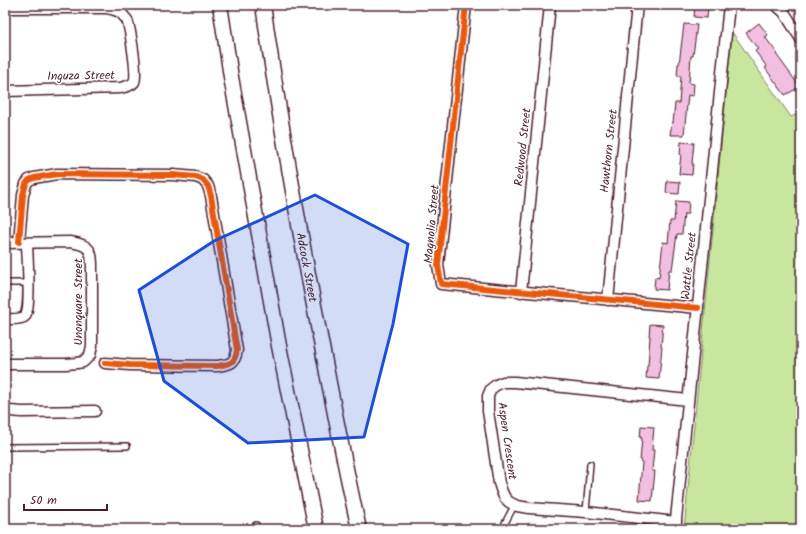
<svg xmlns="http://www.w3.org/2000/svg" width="806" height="534" font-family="Kalam,sans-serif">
<rect width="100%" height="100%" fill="#fff"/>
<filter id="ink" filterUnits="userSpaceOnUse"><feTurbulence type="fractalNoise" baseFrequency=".025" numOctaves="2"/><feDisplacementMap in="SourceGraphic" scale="8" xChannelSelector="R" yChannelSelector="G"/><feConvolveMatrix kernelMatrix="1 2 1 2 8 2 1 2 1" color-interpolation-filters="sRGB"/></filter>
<g filter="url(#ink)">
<polygon fill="#fbecf5" points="527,521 590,527 612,529 526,529"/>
<polygon fill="#c8e69e" stroke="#898264" points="732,32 791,117 801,112 801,529 684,529"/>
<g fill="#f1bfdf" stroke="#4a1f2b">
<polygon points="695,5 708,6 707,18 694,17"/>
<polygon points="759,23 768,35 765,37 777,53 776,54 800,87 785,95 765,68 767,67 755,51 758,49 746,33"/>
<polygon points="684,24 697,25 693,56 691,56 689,83 694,84 693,96 688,95 684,135 670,135 672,122 673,123 675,103 679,103 681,76 677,76 678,64 679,64"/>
<polygon points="681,142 694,143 692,163 693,163 692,175 679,174 681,154 680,154"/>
<polygon points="667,181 680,182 679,194 666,193"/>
<polygon points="676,201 689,202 688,214 684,214 682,234 677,234 672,270 669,270 667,290 654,289 655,277 659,278 663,242 668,243 670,221 674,221"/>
<polygon points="650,324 663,325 661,347 662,347 659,379 646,378 647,366 648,366 650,336 649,336"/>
<polygon points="641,426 654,427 652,450 654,450 652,471 655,471 652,501 639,500 642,462 640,461 642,438 640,438"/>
</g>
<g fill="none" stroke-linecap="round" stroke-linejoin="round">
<g stroke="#4a1f2b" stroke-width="8">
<g id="lane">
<polyline points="5,283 28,283"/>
<polyline points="5,447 127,446"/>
<polyline points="586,512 590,464"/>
<polyline points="256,525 256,529"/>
<polyline points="503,529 505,523 515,504"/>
</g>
</g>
<g stroke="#4a1f2b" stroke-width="13">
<g id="street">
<polyline points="466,5 439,255 438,265 441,284 698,308"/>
<polyline points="776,5 784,12 801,39"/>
<path d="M5,8H106C113,9 119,10 123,15C124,17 126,18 127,20C130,28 138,75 134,82C131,86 125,87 120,88L5,91"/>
<path d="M19,242L23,195L26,184L29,180L34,178L57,174L173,175L196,177L203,180L208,186L211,196L237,350C235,364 230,364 217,366L130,365L105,363"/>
<path d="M5,243L70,242C91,245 92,250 92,270V346L90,355L83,362L77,363L66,364H5"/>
<polyline points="521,292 550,5"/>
<polyline points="608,300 637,5"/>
<path d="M5,319C10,319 19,320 24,317C32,312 27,254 27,243"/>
<polyline points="5,408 10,411 22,412 95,411"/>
<polyline points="676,522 586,512 529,508 517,506 509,502 505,498 502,492 499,483 488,411 488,396 491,389 496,385 503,382 515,382 688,400"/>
<polyline points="675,529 729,5"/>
</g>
</g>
<g stroke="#4a1f2b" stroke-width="17">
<g id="secondary">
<polyline points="220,5 231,77 279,346 316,529"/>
<path id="s1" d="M263,5C280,123 301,240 324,357C335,414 346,472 359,529"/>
</g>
</g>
<use href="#lane" stroke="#fff" stroke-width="5"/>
<use href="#street" stroke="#fff" stroke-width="10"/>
<use href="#secondary" stroke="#fff" stroke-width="14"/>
<g stroke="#fff" stroke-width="8">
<g id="cycleway">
<polyline points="466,5 439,255 438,265 441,284 698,308"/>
<path d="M19,242L23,195L26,184L29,180L34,178L57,174L173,175L196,177L203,180L208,186L211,196L237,350C235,364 230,364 217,366L130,365L105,363"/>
</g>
</g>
<use href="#cycleway" stroke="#e8590c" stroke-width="6"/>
</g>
</g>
<path fill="#1d4ed8" fill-opacity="0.2" stroke="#1d4ed8" stroke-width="3" stroke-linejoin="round" d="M315,195L408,244L393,324L364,437L248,443L164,381L139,290L214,241Z"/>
<g text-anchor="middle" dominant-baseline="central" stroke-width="3" stroke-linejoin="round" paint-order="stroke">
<g font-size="12" fill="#4a1f2b" stroke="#fff">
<text transform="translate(81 76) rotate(-1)">Inguza Street</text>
<text transform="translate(523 147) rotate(-84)">Redwood Street</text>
<text transform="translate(609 151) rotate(-84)">Hawthorn Street</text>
<text transform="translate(432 224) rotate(-85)">Magnolia Street</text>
<text transform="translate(689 266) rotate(-84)">Wattle Street</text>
<text stroke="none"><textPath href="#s1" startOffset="266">Adcock Street</textPath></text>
<text transform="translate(78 302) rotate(-90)">Unonquare Street</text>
<text transform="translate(507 441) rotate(82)">Aspen Crescent</text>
</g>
</g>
<rect width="806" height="534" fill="none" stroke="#fff" stroke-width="20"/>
<rect x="10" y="10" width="786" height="514" fill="none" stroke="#4a1f2b" stroke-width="1.5" filter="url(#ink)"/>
<path d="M24 504v6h83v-6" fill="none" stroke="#4a1f2b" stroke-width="2"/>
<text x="30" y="504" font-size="12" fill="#4a1f2b" stroke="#ffffff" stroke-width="3" paint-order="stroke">50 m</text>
</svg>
